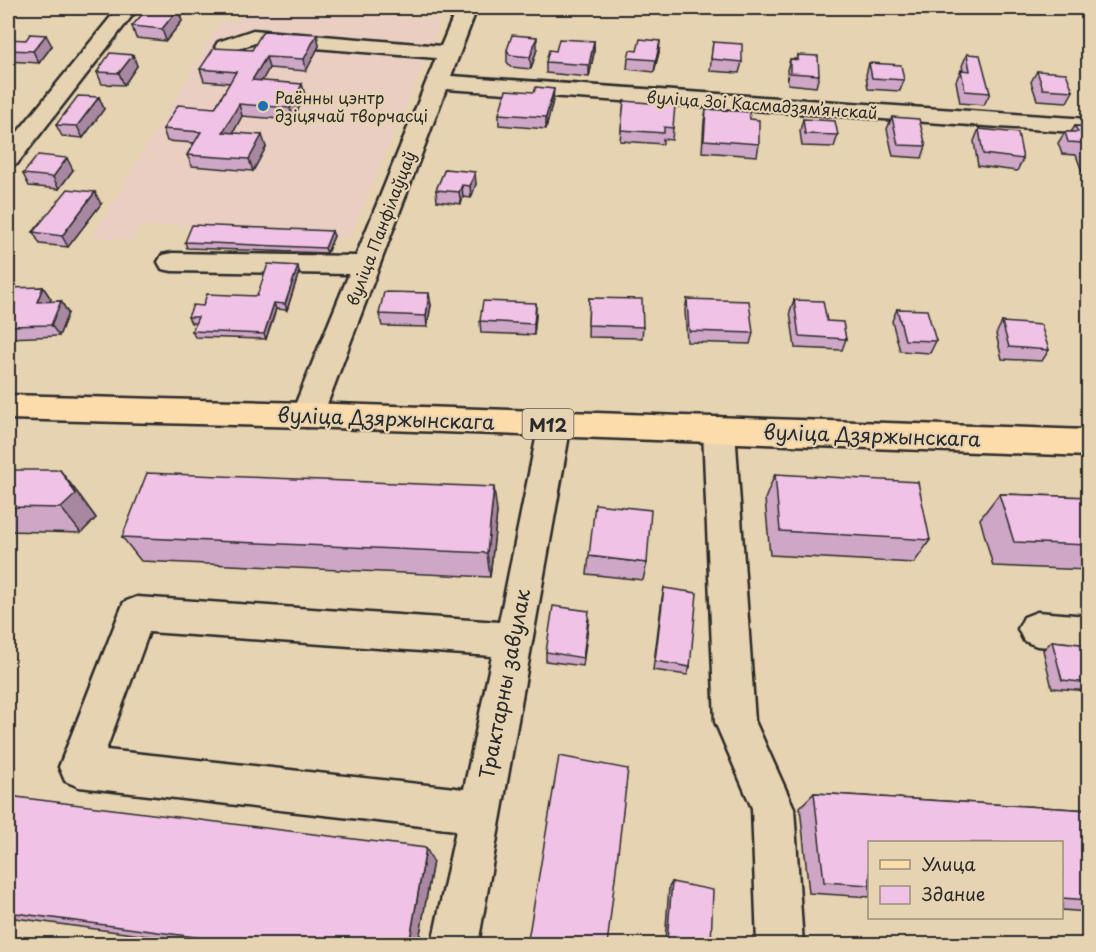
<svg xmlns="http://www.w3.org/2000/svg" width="1096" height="952" font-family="'Playpen Sans',sans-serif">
<rect width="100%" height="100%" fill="#e6d3b1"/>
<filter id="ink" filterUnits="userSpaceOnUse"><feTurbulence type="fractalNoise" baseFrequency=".0167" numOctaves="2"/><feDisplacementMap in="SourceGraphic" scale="12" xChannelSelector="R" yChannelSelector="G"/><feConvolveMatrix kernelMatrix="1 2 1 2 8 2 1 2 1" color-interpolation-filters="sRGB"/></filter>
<g filter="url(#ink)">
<polygon fill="#e9cec1" points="248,8 344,8 342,13 442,20 350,237 194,231 183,225 139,226 132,240 92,237 221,21 236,23"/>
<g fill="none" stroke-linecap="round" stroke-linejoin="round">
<g stroke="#2b2b2b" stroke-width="5">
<g id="minor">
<polygon points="118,8 138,8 17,164 8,166 8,144"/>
<polygon points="457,8 477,8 451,76 1088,119 1088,133 446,89 323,415 318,424 307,427 296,424 291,415 349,274 172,271 162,269 158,262 162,255 172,253 356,256 436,58 255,43 226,53 218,52 215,47 218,42 253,30 441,46"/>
<path d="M555,412L566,415L571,424L478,944H432L456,830L79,787L65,781L59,767L119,614L124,602L137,597L499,622L539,424L544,415ZM149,632L492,656L464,789L106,750Z"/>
<polygon points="719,417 730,421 735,430 755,721 794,808 803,944 757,944 752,808 715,722 703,430 708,421"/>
<polygon points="1037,612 1088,616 1088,650 1037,646 1024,641 1018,629 1024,617"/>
</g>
</g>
<g stroke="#2b2b2b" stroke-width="5">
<polygon id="major" points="8,395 307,403 1088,430 1088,456 307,427 8,419"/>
</g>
<use href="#minor" fill="#e6d3b1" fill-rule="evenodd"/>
<use href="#major" fill="#fddcac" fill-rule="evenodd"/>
</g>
<g fill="#cea7c6" stroke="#2b2b2b" stroke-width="1.5">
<polygon points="48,8 84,8 79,14 50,11"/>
<polygon points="178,9 182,21 166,41 136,38 132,26"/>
<polygon points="317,34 319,46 306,71 269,68 262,81 305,95 293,120 242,116 233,133 266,147 253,171 192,166 187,155 194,143 167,141 163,129 215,108 230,83 204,81 200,69 252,50"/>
<polygon points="8,40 26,40 52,46 39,63 8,61"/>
<polygon points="594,41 594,53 589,77 546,73 546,62 556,51"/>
<polygon points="713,42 742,62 739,73 710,71"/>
<polygon points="537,49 531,69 511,67 507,62 507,50"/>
<polygon points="659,52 654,72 627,69 628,58"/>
<polygon points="967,54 990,93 984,105 960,103 956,81 961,70 963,70 962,66"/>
<polygon points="133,55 137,66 124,85 102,84 97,72"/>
<polygon points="798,55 819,75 816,87 788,84 787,70 790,59 797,59"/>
<polygon points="869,63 904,80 900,91 868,89 866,75"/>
<polygon points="1037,71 1073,91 1067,102 1037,100 1031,82"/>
<polygon points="99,97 104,109 83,138 62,136 56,125"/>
<polygon points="553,100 546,129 499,125 499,114"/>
<polygon points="624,101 673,128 672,140 663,139 663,144 620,141"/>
<polygon points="706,109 750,119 759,144 757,156 702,152 704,121"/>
<polygon points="892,117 926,146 922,158 893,156 887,129"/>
<polygon points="803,119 838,135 834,147 802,146 800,131"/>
<polygon points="1075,126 1089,127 1089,177 1084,177 1076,155 1062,154 1058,143 1065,132 1071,132"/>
<polygon points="979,129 1023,159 1017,171 978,166 974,141"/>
<polygon points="445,169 476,184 471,198 463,197 461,204 437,201 436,190"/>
<polygon points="73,170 59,189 29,186 23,174"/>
<polygon points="101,204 68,247 40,244 33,232"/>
<polygon points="334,236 327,253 187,248 185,242"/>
<polygon points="299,272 287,310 276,309 266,339 195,337 192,331 196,323 191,323 188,317 203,306 257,296"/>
<polygon points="43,287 51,299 49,302 61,301 68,313 59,336 8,338 8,290"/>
<polygon points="589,298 643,327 642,338 588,337"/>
<polygon points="687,299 753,333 750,344 687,342 685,310"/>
<polygon points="794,300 827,321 846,339 842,350 795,348 790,311"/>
<polygon points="431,305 427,327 382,326 379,314"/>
<polygon points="897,309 936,341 930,353 900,351 892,321"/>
<polygon points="536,315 534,335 481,333 480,321"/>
<polygon points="1002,322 1049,350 1042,361 1002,359 996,334"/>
<polygon points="8,470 80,496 96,518 81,533 8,531"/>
<polygon points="775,474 930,540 914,563 770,555 765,499"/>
<polygon points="999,494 1089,497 1089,570 993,566 980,519"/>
<polygon points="497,512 490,577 141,561 122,537"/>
<polygon points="589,556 647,563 643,580 587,574"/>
<polygon points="664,588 690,667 687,675 653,670 662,598"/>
<polygon points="589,620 583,666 546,661 546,652"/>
<polygon points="1052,641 1089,645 1089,691 1052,688 1043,650"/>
<polygon points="814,793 1089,810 1089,912 1062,910 1062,843 870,843 870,897 809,893 800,807"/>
<polygon points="8,796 433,861 418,945 213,945 8,917"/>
<polygon points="672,882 711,945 654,945 654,943 656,939 665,941 669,887"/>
<polygon points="528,940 607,945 529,945"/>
</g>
<g fill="#a888a1" stroke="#2b2b2b" stroke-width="1.5">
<polygon points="76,8 84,8 79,14"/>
<polygon points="178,9 182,21 166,41 162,29"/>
<polygon points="317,34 319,46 306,71 304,59"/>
<polygon points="46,35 52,46 39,63 33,51"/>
<polygon points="537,37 537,49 531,69 530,57"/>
<polygon points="594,41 594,53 589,77 589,65"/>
<polygon points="660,41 659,52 654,72 656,60"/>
<polygon points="133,55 137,66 124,85 119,73"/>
<polygon points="266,57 269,68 256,92 252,80"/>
<polygon points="302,84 305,95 293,120 290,108"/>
<polygon points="8,87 13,97 8,103"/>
<polygon points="554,89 553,100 546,129 546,117"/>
<polygon points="99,97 104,109 83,138 77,126"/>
<polygon points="239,104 242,116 227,144 223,132"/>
<polygon points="262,135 266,147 253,171 249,159"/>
<polygon points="67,158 73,170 59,189 53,177"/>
<polygon points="475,172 476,184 471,198 470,186"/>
<polygon points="462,185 463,197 461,204 459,192"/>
<polygon points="95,192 101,204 68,247 62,236"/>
<polygon points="332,231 334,236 327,253 325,248"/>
<polygon points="298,266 299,272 287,310 285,304"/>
<polygon points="43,287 51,299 44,314 37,302"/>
<polygon points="429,293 431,305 427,327 426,316"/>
<polygon points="61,301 68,313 59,336 51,325"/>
<polygon points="274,303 276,309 266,339 264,334"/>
<polygon points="536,303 536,315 534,335 534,324"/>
<polygon points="60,470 80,496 96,518 81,533 61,508"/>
<polygon points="494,487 497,512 490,577 487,553"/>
<polygon points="426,848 433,861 418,945 409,945"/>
</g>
<g fill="#f0c2e6" stroke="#2b2b2b" stroke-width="1.5">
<polygon points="148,8 158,8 178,9 162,29 132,26"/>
<polygon points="263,31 317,34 304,59 266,57 252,80 302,84 290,108 239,104 223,132 262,135 249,159 187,155 201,132 163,129 178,105 215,108 236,72 200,69 214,48 252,50"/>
<polygon points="30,34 46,35 33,51 8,50 8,39 26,40"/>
<polygon points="512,35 537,37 530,57 510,55 507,50"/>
<polygon points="559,39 594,41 589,65 546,62 549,50 556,51"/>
<polygon points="640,39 660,41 656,60 628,58 630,50 637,51"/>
<polygon points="713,42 742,44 742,62 711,59"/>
<polygon points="110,53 133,55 119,73 97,72"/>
<polygon points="967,54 980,55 990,93 965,91 961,70 970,71"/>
<polygon points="798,55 818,56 819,75 790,73 790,59 798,60"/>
<polygon points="869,63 901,65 904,80 872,78"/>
<polygon points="1037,71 1066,73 1073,91 1043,89"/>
<polygon points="536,87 554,89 546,117 499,114 506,90 534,92"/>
<polygon points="78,96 99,97 77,126 56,125"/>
<polygon points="624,101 675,105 673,128 664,127 664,133 621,130"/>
<polygon points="706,109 749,112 750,119 759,120 759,144 704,140"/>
<polygon points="892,117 919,119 926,146 898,145"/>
<polygon points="803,119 835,121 838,135 805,134"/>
<polygon points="1075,126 1089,127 1089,158 1083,143 1068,142 1065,132 1078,132"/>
<polygon points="979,129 1018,133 1023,159 983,154"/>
<polygon points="38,155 67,158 53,177 23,174"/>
<polygon points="445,169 475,172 470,186 462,185 459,192 436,190"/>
<polygon points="68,189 95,192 62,236 33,232"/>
<polygon points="192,225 332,231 325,248 185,242"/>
<polygon points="268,264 298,266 285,304 274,303 264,334 192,331 198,317 188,317 193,305 203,306 207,294 257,296"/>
<polygon points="43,287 37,302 61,301 51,325 8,326 8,288"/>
<polygon points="384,292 429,293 426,316 379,314"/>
<polygon points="589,298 642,299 643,327 588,325"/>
<polygon points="687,299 749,301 753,333 689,331"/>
<polygon points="794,300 823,301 827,321 843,322 846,339 799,336"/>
<polygon points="483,301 536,303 534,324 480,321"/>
<polygon points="897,309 927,310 936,341 905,340"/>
<polygon points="1002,322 1041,325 1049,350 1009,347"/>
<polygon points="8,470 60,470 76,494 61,508 8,507"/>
<polygon points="147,473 494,487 487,553 122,537"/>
<polygon points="775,474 918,482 930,540 780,531"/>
<polygon points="999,494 1089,497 1089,545 1014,542"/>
<polygon points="595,504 651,510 647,563 589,556"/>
<polygon points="664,588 697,593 690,667 655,661"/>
<polygon points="553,606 589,611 583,658 546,652"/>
<polygon points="1052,641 1089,645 1089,683 1062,680"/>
<polygon points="559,756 628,769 607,945 550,945 528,940"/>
<polygon points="814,793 1089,810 1089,900 1062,898 1062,843 870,843 870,885 824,882"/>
<polygon points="8,796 426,848 409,945 255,945 8,912"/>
<polygon points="672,882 713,890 711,945 656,945 656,939 667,941"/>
</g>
</g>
<circle fill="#1f6fb2" stroke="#e6d3b1" stroke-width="2" cx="263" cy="106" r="6"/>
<g text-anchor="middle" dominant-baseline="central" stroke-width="4.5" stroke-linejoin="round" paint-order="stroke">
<g font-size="16" fill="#2b2b2b" stroke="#e6d3b1" text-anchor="start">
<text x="275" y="97">Раённы цэнтр<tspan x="275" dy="18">дзіцячай творчасці</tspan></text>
</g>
<g font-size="16" fill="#2b2b2b" stroke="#e6d3b1">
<text transform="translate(762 104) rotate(4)">вуліца Зоі Касмадзямʼянскай</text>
<text transform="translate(380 228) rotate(-69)">вуліца Панфілаўцаў</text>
</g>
<rect fill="#e6d3b1" stroke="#635d53" stroke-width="1.5" x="522.5" y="409" width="51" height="30" rx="4.5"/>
<g font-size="18" font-weight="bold" fill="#2b2b2b">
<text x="548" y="424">М12</text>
</g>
<g font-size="20" fill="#2b2b2b" stroke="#e6d3b1">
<text transform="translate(386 418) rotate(2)">вуліца Дзяржынскага</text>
<text transform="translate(872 435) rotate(2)">вуліца Дзяржынскага</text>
<text transform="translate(504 684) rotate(-79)">Трактарны завулак</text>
</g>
</g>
<rect width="1096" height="952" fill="none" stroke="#e6d3b1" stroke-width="30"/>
<rect x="15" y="15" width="1066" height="922" fill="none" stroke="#2b2b2b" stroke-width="2" filter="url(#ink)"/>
<rect x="868" y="841" width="195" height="78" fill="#e6d3b1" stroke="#9b907b" stroke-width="1.5"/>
<rect x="880" y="860" width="30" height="9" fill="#fddcac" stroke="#9b907b" stroke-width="1.5"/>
<text x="922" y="871" font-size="18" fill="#2b2b2b">Улица</text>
<rect x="880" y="886" width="30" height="18" fill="#f0c2e6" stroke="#9b907b" stroke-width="1.5"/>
<text x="922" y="901" font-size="18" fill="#2b2b2b">Здание</text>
</svg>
